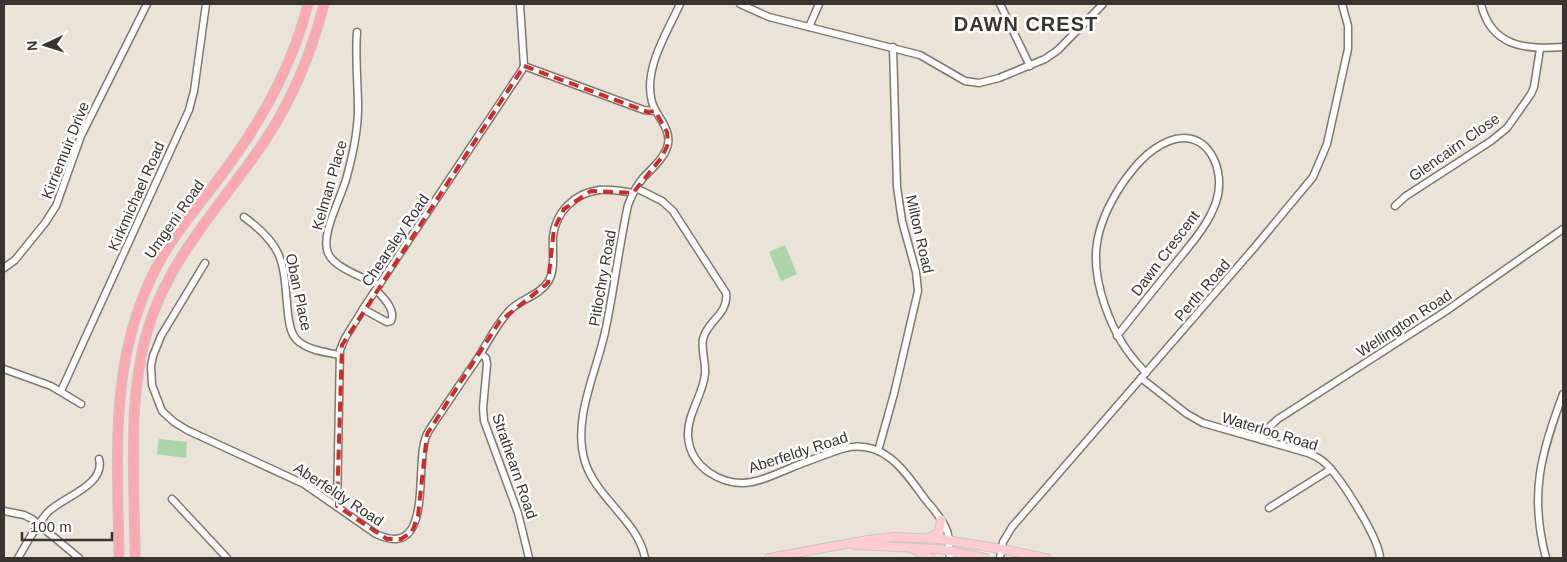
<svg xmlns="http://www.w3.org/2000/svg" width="1567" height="562" font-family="Helvetica,sans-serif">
<rect width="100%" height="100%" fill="#eae3d7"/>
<g fill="#aad5a4">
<polygon points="785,245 797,274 781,281 769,252"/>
<polygon points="159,439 187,442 186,458 157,454"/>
</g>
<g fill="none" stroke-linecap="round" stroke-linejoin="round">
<g stroke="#7e786d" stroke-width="9">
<g id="minor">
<polyline points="740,4 769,17 920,55 965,81 979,83 999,78 1045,59 1058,50 1103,4"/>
<polyline points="1000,4 1030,66"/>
<path d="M1481,4C1491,47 1526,50 1563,47"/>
<polyline points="809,27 819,4"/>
<path d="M357,32C355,57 358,83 358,108C358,131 353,154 347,176C342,197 320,234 328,253C334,268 365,278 379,285"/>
<polyline points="524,66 644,110 655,111"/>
<path d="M636,188L662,201L673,211L726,293C729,314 707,321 703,339C701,351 706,362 705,374C703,395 687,414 688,436C690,468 723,487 752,482C767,479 781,472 795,466C812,460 828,453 845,448C885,439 905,472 925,499C933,509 943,519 947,531C950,540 949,549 950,558"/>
<polyline points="1395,206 1406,196 1491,141 1507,128 1531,94 1534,87 1540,49"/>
<path d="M244,217C287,248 283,265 288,314C289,322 290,332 296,339C306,350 325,352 339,355"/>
<path d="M205,263L161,336L153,356L151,366L152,385L162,411L174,422L187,430L304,484L376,534C436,562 413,462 427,434C432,425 438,417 444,408C455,392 466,375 478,358C488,342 496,325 509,311C520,299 539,296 548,282C556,269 552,252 553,237C555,213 574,193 599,190C610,189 622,191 633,193"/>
<polyline points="4,268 15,260 45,223 56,206 81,136 147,4"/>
<path d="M363,309L387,322L391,321C396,310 384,298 376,290"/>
<path d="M1117,336C1136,312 1155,288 1174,265C1189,246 1208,226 1216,202C1227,171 1208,126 1169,141C1147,150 1133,168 1120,187C1094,228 1089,260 1105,306C1115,334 1125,351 1146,373"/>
<polyline points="481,354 486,358 487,364 483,408 484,421 518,513 529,558"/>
<polyline points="4,369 51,386 81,404"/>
<path d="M1141,378L1187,414L1203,423L1308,453C1315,456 1320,458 1325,463C1341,478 1379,538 1380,558"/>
<polyline points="61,391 189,110 194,91 206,4"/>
<polyline points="1262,440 1268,428 1278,419 1446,311 1563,229"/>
<polyline points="878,451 894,394 918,291 916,272 902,221 897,187 893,47"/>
<polyline points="172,499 227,558"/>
<polyline points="337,506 340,350 345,338 363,309 522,70 524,66 520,4"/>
<polyline points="1269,508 1331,469"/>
<polyline points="4,511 24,515 32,519 79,558"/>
<path d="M18,558C27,543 36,525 48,512C63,497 106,485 99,459"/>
<path d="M645,558C638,521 597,499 585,462C572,419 596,374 605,332C614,290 619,247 628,205C632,195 636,186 643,178C652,168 665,158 668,144C671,128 656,116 652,102C643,69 667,33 680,4"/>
<polyline points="1000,558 1003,542 1012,527 1254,248 1313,177 1327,144 1348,49 1348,26 1342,4"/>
<path d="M1546,558C1529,494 1541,454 1563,394"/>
</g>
</g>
<g stroke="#c7c6c5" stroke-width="10">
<g id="major">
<polyline points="930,537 939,532 941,520"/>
<polyline points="855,545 939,549 985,558"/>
<polyline points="913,549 931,558"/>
<polyline points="769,558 868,540 894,537 940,539 1001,549 1046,558"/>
</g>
</g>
<g stroke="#c7c6c5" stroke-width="11">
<g id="highway">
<path d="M119,558C118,456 108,362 156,268C175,231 204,200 228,166C264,117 293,63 308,4"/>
<path d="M135,558C135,480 125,388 153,314C177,248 228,197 266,139C293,98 312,51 324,4"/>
</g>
</g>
<use href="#minor" stroke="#fff" stroke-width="6"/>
<use href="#major" stroke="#fecbd0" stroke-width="8"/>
<use href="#highway" stroke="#fda8b1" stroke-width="9"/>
</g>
<path fill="none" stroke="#d62828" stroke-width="4" stroke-dasharray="10 6" stroke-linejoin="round" d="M524,66L648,112L655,111L667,132L668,144L662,157L633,193L591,191L564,209L554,229L548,283L500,321L427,434L418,516L412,532L401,539H387L337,506L342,345Z"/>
<g text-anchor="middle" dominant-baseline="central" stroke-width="5" stroke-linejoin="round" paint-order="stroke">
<g font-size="15" fill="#383530" stroke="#fff">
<text transform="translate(1454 147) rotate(-35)">Glencairn Close</text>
<text transform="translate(65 150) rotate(-68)">Kirriemuir Drive</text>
<text transform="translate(329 185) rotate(-74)">Kelman Place</text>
<text transform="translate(136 196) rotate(-66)">Kirkmichael Road</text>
<text transform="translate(174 219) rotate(-55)">Umgeni Road</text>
<text transform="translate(920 234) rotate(77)">Milton Road</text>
<text transform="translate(395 240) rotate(-56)">Chearsley Road</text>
<text transform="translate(1165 253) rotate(-53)">Dawn Crescent</text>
<text transform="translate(602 278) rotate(-80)">Pitlochry Road</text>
<text transform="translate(1202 290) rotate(-49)">Perth Road</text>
<text transform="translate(299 292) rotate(78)">Oban Place</text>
<text transform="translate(1404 323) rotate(-33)">Wellington Road</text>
<text transform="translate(1270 431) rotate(17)">Waterloo Road</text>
<text transform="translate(798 452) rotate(-18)">Aberfeldy Road</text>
<text transform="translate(515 466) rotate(71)">Strathearn Road</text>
<text transform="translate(339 494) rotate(33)">Aberfeldy Road</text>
</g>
<g font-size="20" font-weight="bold" letter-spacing="1" fill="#383530" stroke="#fff">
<text x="1026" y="24">DAWN CREST</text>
</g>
</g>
<rect width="1567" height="562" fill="none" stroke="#383530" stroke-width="10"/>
<g transform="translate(45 45) rotate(266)" stroke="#ffffff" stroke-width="4" paint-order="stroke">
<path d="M0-4L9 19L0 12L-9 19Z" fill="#383530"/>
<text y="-8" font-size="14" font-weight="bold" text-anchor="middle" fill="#383530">N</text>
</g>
<path d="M22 532v8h90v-8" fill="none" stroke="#383530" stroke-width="2.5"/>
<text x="30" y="532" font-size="15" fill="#383530" stroke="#ffffff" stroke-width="4" paint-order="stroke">100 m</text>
</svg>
